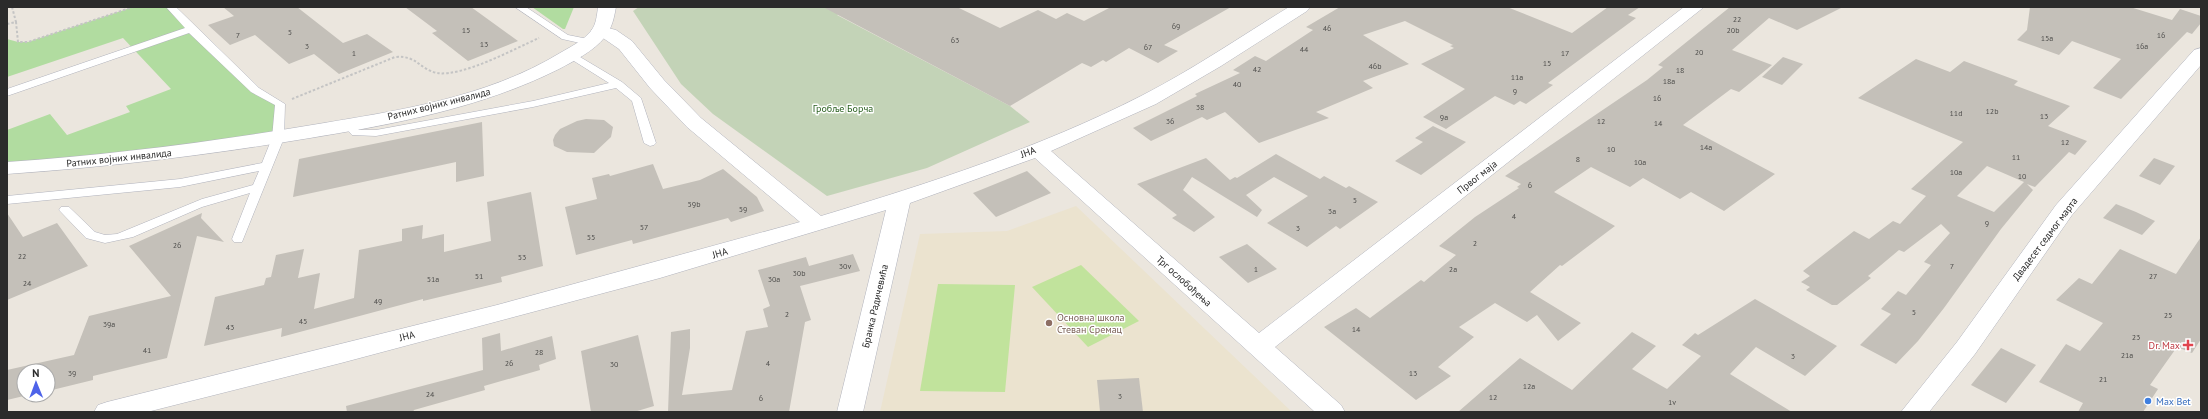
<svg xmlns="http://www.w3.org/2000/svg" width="2208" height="419" font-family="'PT Sans',sans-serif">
<rect width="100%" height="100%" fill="#ebe6de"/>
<polygon fill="#ebe3cf" points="1076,206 1292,412 880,412 920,234 1007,231"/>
<g fill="#b1dca0">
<polygon points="133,7 172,7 255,90 280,104 278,138 7,168 7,130 50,114 67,135 130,112 126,106 171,89 123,38 7,77 7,39 18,42 28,42"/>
<polygon points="532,7 574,7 565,29 563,29"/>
</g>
<polygon fill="#c3d3b7" points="639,7 853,7 837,15 1010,106 1030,122 927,168 827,196 713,114 681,84 633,11"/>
<g fill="#c1e39c">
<polygon points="1081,265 1139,321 1088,347 1032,287"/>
<polygon points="938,284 1015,285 1005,392 920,391"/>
</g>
<g fill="#c4c0b9" fill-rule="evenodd">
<polygon points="223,7 297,7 343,43 367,34 393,52 339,74 314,54 289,64 255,35 230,45 208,25 234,16"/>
<polygon points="405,7 471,7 518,41 468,61 432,33 437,31"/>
<polygon points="823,7 957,7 1000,28 1038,10 1056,19 1067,13 1084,21 1111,7 1231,7 1164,45 1178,51 1158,63 1129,48 1106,62 1103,60 1091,67 1082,63 1010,106"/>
<polygon points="1340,7 1507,7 1572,33 1608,7 1640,7 1628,15 1636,18 1548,83 1553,85 1526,104 1520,101 1514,105 1495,96 1446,129 1423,117 1465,89 1421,64 1454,48 1450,46 1453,45 1405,21 1363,35 1409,64 1363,81 1373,88 1316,112 1329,118 1259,143 1225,112 1207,120 1202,117 1151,141 1133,128 1197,96 1195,94 1240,73 1233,70 1255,56 1266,61 1313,30 1306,27"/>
<polygon points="1730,7 1843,7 1797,30 1769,18 1732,50 1772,65 1739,92 1731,89 1683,125 1775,174 1724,211 1691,192 1680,199 1643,178 1630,187 1591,167 1554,192 1615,226 1562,266 1560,265 1530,292 1581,323 1558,341 1537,315 1527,322 1495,303 1459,327 1474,337 1438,367 1451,376 1416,400 1324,327 1356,308 1370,318 1421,280 1424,282 1456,255 1439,246 1475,217 1519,188 1517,187 1521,184 1505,176 1647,80 1663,67 1658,65"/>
<polygon points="2030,7 2130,7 2172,20 2180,9 2201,16 2201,23 2192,34 2187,32 2121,99 2093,88 2121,59 2072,41 2059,55 2017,40 2027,30"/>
<polygon points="1783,57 1803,64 1782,85 1762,77"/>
<path d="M1916,59L1950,72L1964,61L2018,81L2014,85L2070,106L2048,126L2087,141L2075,155L2069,152L2035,187L2027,184L2033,190L2001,229L1944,308L1918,341L1896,364L1860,345L1891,314L1881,309L1898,291L1906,295L1931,265L1924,262L1950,233L1941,224L1904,252L1899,250L1868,276L1871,278L1837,305H1832L1806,290L1810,287L1801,282L1810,276L1803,271L1854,231L1869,239L1893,221L1900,224L1926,196L1911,189L1963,142L1858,98ZM1987,166L2024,182L1994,212L1957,196Z"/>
<polygon points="586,119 604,120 613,127 611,137 594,153 567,152 554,146 553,140 555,135 560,129 577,121"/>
<polygon points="482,122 484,176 456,182 456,162 293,197 299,159"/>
<polygon points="1433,126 1466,142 1421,175 1395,161 1423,142 1415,138"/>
<polygon points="1276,154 1320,179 1324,176 1346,188 1349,186 1378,202 1340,229 1336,226 1307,247 1267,223 1308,196 1274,177 1246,195 1262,210 1257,217 1192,177 1183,190 1215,217 1194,232 1172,218 1177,215 1137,184 1206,158 1230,180 1235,177 1237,178"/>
<polygon points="2154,158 2175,166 2160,185 2139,176"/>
<polygon points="653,164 663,189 700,180 723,169 757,197 764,211 731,222 728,218 633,244 632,240 576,255 565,207 597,199 592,178 609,174 610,176"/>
<polygon points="1027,171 1051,193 996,217 973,193"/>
<polygon points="531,192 543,266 501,277 502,282 423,301 423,299 281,337 282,328 204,346 215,297 264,285 266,278 271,277 276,255 304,249 298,278 320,273 314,309 354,298 359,250 402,241 402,229 423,225 422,239 444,234 444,252 491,241 487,202"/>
<polygon points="2116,204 2136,212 2155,221 2142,235 2103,218"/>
<polygon points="7,213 23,237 57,223 88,266 7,300"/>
<polygon points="202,213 201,218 224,242 197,236 167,358 93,376 93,380 48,391 48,371 24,371 24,395 28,395 7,400 7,370 74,355 89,316 171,296 129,246"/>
<polygon points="2201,237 2201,339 2192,353 2177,347 2150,385 2158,389 2143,412 2078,412 2083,403 2039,382 2066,344 2080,351 2103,323 2056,300 2079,278 2092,284 2120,249 2176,274"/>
<polygon points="1247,244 1277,269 1248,283 1219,257"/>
<polygon points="853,254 860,271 800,286 811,320 805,322 789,412 668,412 671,332 690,329 690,348 682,395 732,390 746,331 768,327 763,309 770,306 758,270 806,257 809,266"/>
<polygon points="1755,299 1837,346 1805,376 1756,347 1730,374 1792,412 1458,412 1520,358 1572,390 1632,332 1656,346 1632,369 1667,389 1701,356 1682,345 1695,333 1698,335"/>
<polygon points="500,333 501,351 552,336 556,359 539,365 540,370 484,386 485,390 414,410 413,412 347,412 346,406 483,370 482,338"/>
<polygon points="638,335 654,406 634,412 591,412 581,351"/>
<polygon points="2001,348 2036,365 2006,403 1971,385"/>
<polygon points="1139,378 1143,412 1100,412 1097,380"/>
</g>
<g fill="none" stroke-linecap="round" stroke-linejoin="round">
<g stroke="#b1b3bd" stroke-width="1">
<g id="service">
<polygon points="166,7 176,7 259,88 285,104 284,138 242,242 234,242 232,239 250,193 202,207 133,237 105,243 86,238 59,210 61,207 69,207 95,232 105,235 117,234 202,199 253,185 259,171 180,187 7,204 7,196 180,179 262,163 272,138 275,105 251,92 189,33 7,96 7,89 185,28"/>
<polygon points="515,7 526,7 568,35 593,40 594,42 589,45 562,39"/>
<polygon points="570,51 622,82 641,98 656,143 654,145 650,146 644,143 632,101 616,88 533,107 376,136 352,135 343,125 348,122 352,123 359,130 376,130 533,101 609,83 566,56 565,54"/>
</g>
</g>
<g stroke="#b1b3bd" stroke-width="1">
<g id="minor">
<path d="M1289,7H1310L1307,11L1221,66L1156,104L1051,151L1259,333L1684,7H1704L1275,347L1341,405L1345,412H1315L1035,158L910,203L863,412H837L886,210L660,278L341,363L147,412H94L98,405L107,402L497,305L800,222L687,127L650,88L619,49L603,38L594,35L591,31L594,27L600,26L616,30L632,41L664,80L701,118L821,216C930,183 1039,148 1141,96C1192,70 1240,37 1289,7Z"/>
<polygon points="2201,48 2201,65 2072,215 1975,354 1929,412 1901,412 1957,342 2056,205 2194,50"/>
</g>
</g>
<g stroke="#b1b3bd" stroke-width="1">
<path id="tertiary" d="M598,7H616C614,18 612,28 605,37C594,51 574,61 559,69C481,108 395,124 310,138C209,155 109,167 7,174V162C109,155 211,142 312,125C396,111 486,98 560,53C570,47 583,41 591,31C596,25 597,15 598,7Z"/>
</g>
<g stroke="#c4c4c4" stroke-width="2" stroke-dasharray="2.5 2" stroke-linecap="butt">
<polyline points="12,7 16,22"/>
<polyline points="7,24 16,22 18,42 28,42 133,7"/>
<path d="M292,99L395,57C417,55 419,69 437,73C463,77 514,49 539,38"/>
</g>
<use href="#service" fill="#fff" fill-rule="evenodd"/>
<use href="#minor" fill="#fff" fill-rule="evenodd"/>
<use href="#tertiary" fill="#fff" fill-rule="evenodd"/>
</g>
<circle fill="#8d6e63" stroke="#fff" stroke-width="1.5" cx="1049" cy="323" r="4"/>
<path fill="#e0444e" stroke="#fff" stroke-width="1.5" d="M2186 339h4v4h4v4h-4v4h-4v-4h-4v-4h4z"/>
<circle fill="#3f7fe0" stroke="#fff" stroke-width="1.5" cx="2148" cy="401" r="4"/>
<g text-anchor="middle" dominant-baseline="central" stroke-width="3" stroke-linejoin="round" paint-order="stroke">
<g font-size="8" fill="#51504e">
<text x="1737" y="19">22</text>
<text x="1176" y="26">69</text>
<text x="1327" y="28">46</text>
<text x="466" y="30">15</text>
<text x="1733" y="30">20b</text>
<text x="290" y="32">5</text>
<text x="238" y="35">7</text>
<text x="2161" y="35">16</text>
<text x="2047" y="38">15a</text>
<text x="955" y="40">63</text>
<text x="484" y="44">13</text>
<text x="307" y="46">3</text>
<text x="2142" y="46">16a</text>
<text x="1148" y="47">67</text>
<text x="1304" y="49">44</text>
<text x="1699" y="52">20</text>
<text x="354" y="53">1</text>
<text x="1565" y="53">17</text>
<text x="1547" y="63">15</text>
<text x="1375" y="66">46b</text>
<text x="1257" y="69">42</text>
<text x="1680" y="70">18</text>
<text x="1517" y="77">11a</text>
<text x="1669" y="81">18a</text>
<text x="1237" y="84">40</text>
<text x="1515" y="91">9</text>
<text x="1657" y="98">16</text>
<text x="1200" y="107">38</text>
<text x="1992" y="111">12b</text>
<text x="1956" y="113">11d</text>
<text x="2044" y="116">13</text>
<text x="1444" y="117">9a</text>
<text x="1170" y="121">36</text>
<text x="1601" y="121">12</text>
<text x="1658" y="123">14</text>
<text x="2065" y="142">12</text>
<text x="1706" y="147">14a</text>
<text x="1611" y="149">10</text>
<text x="2016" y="157">11</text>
<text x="1578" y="159">8</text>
<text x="1640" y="162">10a</text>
<text x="1956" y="172">10a</text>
<text x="2022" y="176">10</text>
<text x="1530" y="185">6</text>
<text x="1355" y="200">5</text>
<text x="694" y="204">59b</text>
<text x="743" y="209">59</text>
<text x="1332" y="211">3a</text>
<text x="1514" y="216">4</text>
<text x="1987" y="223">9</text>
<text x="644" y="227">57</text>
<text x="1298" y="228">3</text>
<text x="591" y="237">55</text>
<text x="1475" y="243">2</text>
<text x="177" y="245">26</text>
<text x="22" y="256">22</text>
<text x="522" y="257">53</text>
<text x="845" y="266">30v</text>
<text x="1952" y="266">7</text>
<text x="1256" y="269">1</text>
<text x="1453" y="269">2a</text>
<text x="799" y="273">30b</text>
<text x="479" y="276">51</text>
<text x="2153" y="276">27</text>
<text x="433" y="279">51a</text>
<text x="774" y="279">30a</text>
<text x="27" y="283">24</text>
<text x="378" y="301">49</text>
<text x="1914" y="312">5</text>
<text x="787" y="314">2</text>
<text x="2168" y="315">25</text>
<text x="303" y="321">45</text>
<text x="109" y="324">39a</text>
<text x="230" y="327">43</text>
<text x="1356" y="329">14</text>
<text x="2136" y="337">23</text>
<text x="147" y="350">41</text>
<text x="539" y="352">28</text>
<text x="2127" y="355">21a</text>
<text x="1793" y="356">3</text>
<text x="509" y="363">26</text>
<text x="768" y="363">4</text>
<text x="614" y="364">30</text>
<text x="72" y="373">39</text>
<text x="1413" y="373">13</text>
<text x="2103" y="379">21</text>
<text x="1529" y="386">12a</text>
<text x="430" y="394">24</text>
<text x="1120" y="396">3</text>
<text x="1493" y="397">12</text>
<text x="761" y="398">6</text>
<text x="1672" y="402">1v</text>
</g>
<g font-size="10" fill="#2b2b2b" stroke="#fff">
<text transform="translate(439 104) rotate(-14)">Ратних војних инвалида</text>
<text transform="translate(1028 152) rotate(-20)">ЈНА</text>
<text transform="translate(119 158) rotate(-6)">Ратних војних инвалида</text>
<text transform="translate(1477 177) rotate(-38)">Првог маја</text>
<text transform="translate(2045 239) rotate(-53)">Двадесет седмог марта</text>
<text transform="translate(720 253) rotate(-16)">ЈНА</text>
<text transform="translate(1184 281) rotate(42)">Трг ослобођења</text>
<text transform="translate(875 306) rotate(-77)">Бранка Радичевића</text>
<text transform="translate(407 336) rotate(-14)">ЈНА</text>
</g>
<g font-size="10" fill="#2b6121" stroke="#fff">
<text x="843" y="108">Гробље Борча</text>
</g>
<g font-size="10" fill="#785e54" stroke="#fff" text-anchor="start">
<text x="1057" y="317">Основна школа<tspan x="1057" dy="12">Стеван Сремац</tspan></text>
</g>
<g font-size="10" fill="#be3a42" stroke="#fff" text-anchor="end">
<text x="2180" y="345">Dr. Max</text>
</g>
<g font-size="10" fill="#366cbe" stroke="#fff" text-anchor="start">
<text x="2156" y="401">Max Bet</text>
</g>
</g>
<rect width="2208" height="419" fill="none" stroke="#2b2b2b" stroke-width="16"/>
<g transform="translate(36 383) rotate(359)"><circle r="19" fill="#ffffff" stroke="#aaaaaa"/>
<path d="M0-3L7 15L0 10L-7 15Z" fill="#4e63e9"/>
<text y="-6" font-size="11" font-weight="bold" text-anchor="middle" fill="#2b2b2b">N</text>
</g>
</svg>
